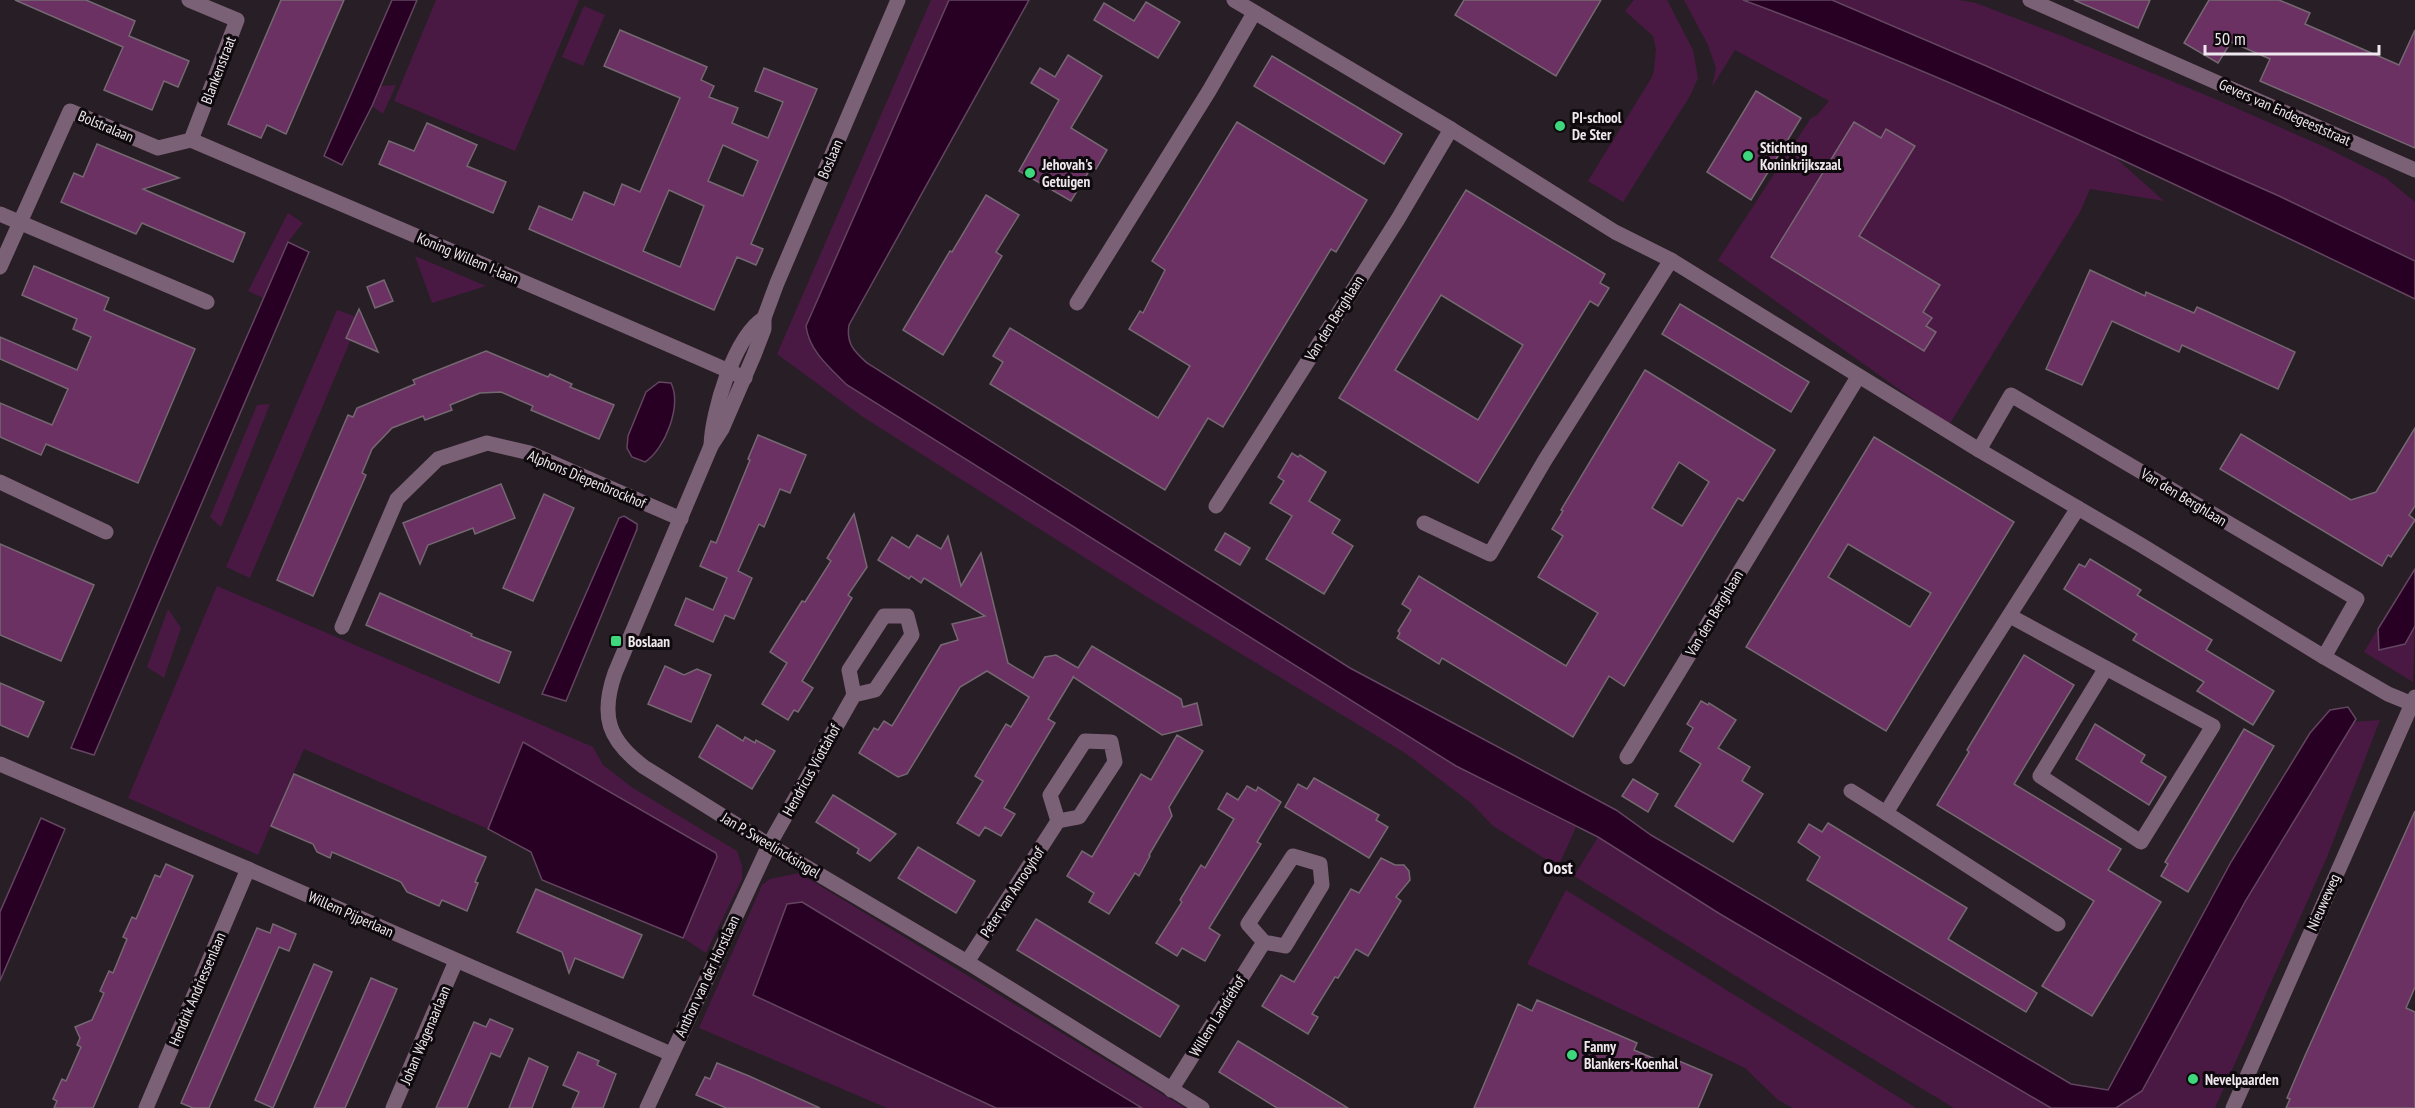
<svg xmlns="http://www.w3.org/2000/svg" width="2415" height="1108" font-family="'PT Sans Narrow',sans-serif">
<rect width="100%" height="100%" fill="#281e26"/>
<g fill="#491943">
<polygon points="436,0 579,0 515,151 394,101"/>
<polygon points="931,0 949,0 889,138 824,363 847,385 1456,766 1576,827 1558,867 1493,826 1471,803 1405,753 1147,597 863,417 777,354"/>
<polygon points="1634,0 1667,0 1693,50 1698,78 1690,96 1623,202 1588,181 1652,77 1654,70 1656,49 1653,36 1625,11"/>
<polygon points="1684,0 1743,0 1817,27 2109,152 2164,201 2090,189 2080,212 1949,425 1718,260 1811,118 1817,115 1829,101 1735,50 1712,87 1716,68 1708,45"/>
<polygon points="1832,0 1959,0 1976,3 2062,36 2220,101 2327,148 2386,178 2415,202 2415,261 2279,196 1984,65"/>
<polygon points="584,6 605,15 583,66 562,57"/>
<polygon points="396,85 383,114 372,106 380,86"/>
<polygon points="288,213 303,223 288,242 263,298 248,291"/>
<polygon points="415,256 486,286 432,303"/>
<polygon points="337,310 360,318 250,578 226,567"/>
<polygon points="270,404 221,527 210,517 257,405"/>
<polygon points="217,586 593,747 603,765 633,788 737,851 742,866 742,879 706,953 683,938 717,858 523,742 488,829 304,749 258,855 128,798"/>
<polygon points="168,609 181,628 164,678 147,667"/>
<polygon points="2415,626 2413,682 2364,652 2378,629 2380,650 2405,644"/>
<polygon points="2380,720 2327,857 2215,1108 2116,1108 2142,1091 2246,900 2353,722"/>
<polygon points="1598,837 1720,914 2051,1108 1954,1108 1752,986 1574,876"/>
<polygon points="799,873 1185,1108 1142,1108 802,902 754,995 996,1108 887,1108 699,1028 762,885 770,879"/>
<polygon points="1566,890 1916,1108 1793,1108 1778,1100 1745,1068 1527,964"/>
</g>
<g fill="#270023" stroke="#634560" stroke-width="1.5">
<polygon points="392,0 417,0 372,106 342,165 324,156"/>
<path d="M949,0H1029L849,325C846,344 854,351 867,363L1350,668L1616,810L1651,835L2071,1084L2108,1090L2231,862L2310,733L2330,710L2348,707L2356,719L2246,900L2142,1091L2116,1108H2051L1720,914L1598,837L1456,766L847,385C830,368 809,351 806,326Z"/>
<path d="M1743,0H1832L1984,65L2279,196L2415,261V299C2194,193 1973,85 1743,0Z"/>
<polygon points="288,242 309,252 94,755 71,748 157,543"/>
<path d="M659,382L671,383C682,406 665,449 645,462L632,457L627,448L628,436L646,392Z"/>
<polygon points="624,516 637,524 637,529 566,701 542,694 619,518"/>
<polygon points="2415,569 2415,626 2405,644 2379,650 2378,629"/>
<polygon points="523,742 716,853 717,857 683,938 542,880 531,852 488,829"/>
<polygon points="41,818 65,829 0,981 0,912"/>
<polygon points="802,902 1142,1108 996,1108 753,995 787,904"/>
</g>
<g fill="#6a3162" stroke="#756872" stroke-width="1.5" fill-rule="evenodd">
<polygon points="15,0 86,0 135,21 129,36 189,61 178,87 164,81 152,110 104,90 123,47"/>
<polygon points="281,0 344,0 286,134 267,125 261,138 228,124"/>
<polygon points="1464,0 1601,0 1556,76 1455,15"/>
<polygon points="2074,0 2150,0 2138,28"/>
<polygon points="2209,0 2279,0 2310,13 2305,24 2399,65 2415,30 2415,148 2260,81 2270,59 2231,42 2218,63 2184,43"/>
<polygon points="1146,2 1180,22 1158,58 1094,20 1104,3 1134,21"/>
<path d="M620,30L707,67L701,80L714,86L709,97L738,108L732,123L768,138L783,102L755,91L764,68L817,89L751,244L763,249L756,265L737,257L714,310L529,229L539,206L572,220L584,192L614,205L622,184L640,192L680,98L604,66ZM723,145L758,161L743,196L708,181ZM669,190L704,206L680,267L643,251Z"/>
<polygon points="1068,55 1102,76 1071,128 1107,150 1096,169 1092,166 1071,201 1019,171 1059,100 1031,83 1040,68 1055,77"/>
<polygon points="1272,56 1402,134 1384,164 1254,86"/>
<polygon points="1756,91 1801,118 1751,200 1707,172"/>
<polygon points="1237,122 1367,200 1336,252 1331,249 1223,427 1208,418 1165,490 990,384 1003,362 993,356 1010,328 1158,418 1190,366 1129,329 1140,311 1143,313 1165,270 1152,261"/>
<polygon points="1854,122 1881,138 1886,129 1915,146 1859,236 1940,285 1923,312 1932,318 1926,326 1936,332 1924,351 1771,257"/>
<polygon points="427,123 477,145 467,166 506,182 493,213 379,164 389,141 414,151"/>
<polygon points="97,144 179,178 143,189 245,233 233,262 142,223 136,234 61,202 74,173 83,177"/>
<path d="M1466,190L1605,274L1600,283L1609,288L1598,306L1590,301L1478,483L1339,398ZM1441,295L1523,345L1478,420L1395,370Z"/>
<polygon points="986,195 1019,215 996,252 1002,256 943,355 903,330 950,251 952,252"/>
<polygon points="34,266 109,298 104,310 195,349 138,483 46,444 41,455 0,437 0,403 52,425 68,389 0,359 0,337 77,370 91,337 73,329 77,319 22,295"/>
<polygon points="2090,270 2145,296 2146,292 2194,313 2197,307 2206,311 2295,352 2278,389 2182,345 2179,352 2112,321 2082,385 2046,369"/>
<polygon points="384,280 393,301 375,308 367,287"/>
<polygon points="1680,304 1809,382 1791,412 1662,334"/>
<polygon points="359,309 378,352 346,338"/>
<polygon points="486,351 548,377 550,374 572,384 570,387 614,405 599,439 531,410 533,406 501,392 480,393 450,405 452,410 425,420 423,416 392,428 372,449 362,473 366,475 313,596 277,580 348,415 353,417 357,408 415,384 413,380"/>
<path d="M1645,370L1775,450L1743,501L1738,498L1624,686L1609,676L1573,737L1442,658L1439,664L1397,638L1400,633L1398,631L1411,610L1402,604L1419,576L1566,666L1598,613L1538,577L1563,536L1552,529L1563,511L1561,510ZM1679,462L1709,482L1682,526L1652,508Z"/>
<polygon points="2415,428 2415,506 2409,515 2415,520 2391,557 2388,555 2382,566 2220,469 2241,434 2351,500 2376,492"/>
<polygon points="758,435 806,455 790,493 780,489 764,527 759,524 738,571 752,578 734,619 725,615 713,642 675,625 686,598 713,610 727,578 700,566 711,541 716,543 750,460 748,459"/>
<path d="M1874,437L2014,522L1886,731L1746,647ZM1848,544L1931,593L1910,627L1828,577Z"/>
<polygon points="1292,453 1298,457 1300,455 1326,472 1309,501 1340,520 1332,533 1353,546 1324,594 1266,559 1292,516 1270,503 1284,481 1278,477"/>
<polygon points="501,484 515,518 475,534 473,528 428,545 420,564 403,523"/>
<polygon points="544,494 574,508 533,601 503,588"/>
<polygon points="854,514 867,567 848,595 852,598 802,681 813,688 798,712 794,710 788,720 762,704 787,663 770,652 802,601 805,602 831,561 827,558"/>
<polygon points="1225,533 1250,548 1240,565 1215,550"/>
<polygon points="917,535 941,549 948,536 961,586 981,553 1008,663 1033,678 1045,657 1056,655 1078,668 1092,646 1181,699 1183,707 1197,703 1202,725 1162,735 1073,677 1074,676 1048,719 1055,723 1004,808 1015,814 1001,836 985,827 979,836 957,823 983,781 975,776 1006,724 1011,727 1029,697 987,671 960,687 907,774 898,777 859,753 874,728 878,730 884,721 892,726 941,645 958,640 952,624 985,616 924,578 921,583 911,576 909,579 878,560 892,537 909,548"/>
<polygon points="0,544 94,585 61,661 0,635"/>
<polygon points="2090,559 2141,590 2137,595 2212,640 2206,650 2274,691 2253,725 2197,691 2204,682 2133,640 2137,634 2064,589 2079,564 2085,567"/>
<polygon points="380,593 472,634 471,636 511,652 499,683 366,625"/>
<polygon points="2024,655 2074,685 2014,784 2121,849 2108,870 2161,902 2092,1016 2042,986 2094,901 1937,805 1969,752 1967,750"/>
<polygon points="665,666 684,675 697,669 711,675 691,722 648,704"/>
<polygon points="0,683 44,702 28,737 0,725"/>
<polygon points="1701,701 1708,705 1709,703 1736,720 1718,748 1750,767 1742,781 1763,794 1733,842 1675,806 1701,764 1680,751 1693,728 1687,724"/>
<polygon points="2095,724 2145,755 2141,762 2166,777 2149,805 2076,759"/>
<polygon points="717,725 743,741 745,737 755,743 756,740 775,751 752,789 699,757"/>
<polygon points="2244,729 2274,746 2188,892 2161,876 2168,864 2165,862"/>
<polygon points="1177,735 1203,751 1169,807 1172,816 1149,855 1150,856 1139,876 1135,873 1109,914 1089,902 1094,893 1067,876 1082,851 1092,857 1141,774 1151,780"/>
<polygon points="294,774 486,857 475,882 478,883 467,911 442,900 439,906 407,892 401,882 332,852 330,858 317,852 313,844 271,826"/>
<polygon points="1314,778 1379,815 1376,820 1388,827 1369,858 1285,807 1298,784 1307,789"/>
<polygon points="1633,779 1658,794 1648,812 1622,796"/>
<polygon points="1247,786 1256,791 1258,787 1281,802 1257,842 1261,844 1209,928 1220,935 1205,961 1182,948 1177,956 1156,943 1182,902 1180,900 1201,865 1205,868 1234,819 1218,809 1227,793 1238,800"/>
<polygon points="833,795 896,834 870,861 857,853 859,849 816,822"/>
<polygon points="2415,811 2415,987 2406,1008 2415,1012 2415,1108 2286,1108 2290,1099 2287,1098 2304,1058"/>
<polygon points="1828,823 1967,908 1948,939 2037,993 2026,1012 1807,880 1820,857 1798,842 1809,824 1822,832"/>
<polygon points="918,847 975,881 956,913 898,878"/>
<polygon points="1381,858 1395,865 1404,865 1409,871 1410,880 1396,897 1401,901 1368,956 1356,949 1338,978 1335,977 1312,1014 1318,1017 1308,1034 1262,1006 1281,975 1294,982 1351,889 1359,893"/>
<polygon points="166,864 193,876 93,1108 54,1108 57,1101 53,1099 62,1079 66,1081 81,1047 77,1045 80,1038 75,1027 92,1020 104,993 100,991 109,971 113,973 127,939 123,937 132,917 136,919 155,875 160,877"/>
<polygon points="536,889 642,935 623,978 575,958 569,973 562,952 517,932"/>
<polygon points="1036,919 1179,1006 1160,1037 1017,950"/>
<polygon points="273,924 296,934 289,951 279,947 209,1108 193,1108 181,1103 257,928 270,933"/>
<polygon points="314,964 332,972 273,1108 255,1100"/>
<polygon points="371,978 397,989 384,1019 345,1108 314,1108"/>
<polygon points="1537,1000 1637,1043 1634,1050 1676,1068 1679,1061 1712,1075 1698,1108 1474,1108 1518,1004 1532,1011"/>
<polygon points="490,1019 513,1029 500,1057 491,1053 467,1108 436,1108 474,1022 486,1027"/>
<polygon points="1238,1041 1268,1059 1348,1108 1277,1108 1219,1072"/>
<polygon points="578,1052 599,1061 597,1065 616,1074 603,1108 572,1108 579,1092 563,1085"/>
<polygon points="529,1058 548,1067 532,1108 509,1108"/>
<polygon points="717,1063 749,1076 820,1108 726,1108 696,1095 705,1077 710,1079"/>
</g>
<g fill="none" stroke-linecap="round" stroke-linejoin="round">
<g stroke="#7b6176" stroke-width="15">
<polyline points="189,0 237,20 191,140"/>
<path d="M898,0L777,283L764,318V329L754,355L722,429L711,446L615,673C600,716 608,740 644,767L769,845L967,962L1202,1108"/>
<polyline points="1234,0 1451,129 1615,232 1671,260 1979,450 2141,545 2324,657 2388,694 2415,705"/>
<polyline points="2030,0 2415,170"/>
<path d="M191,140C376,219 561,297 745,378"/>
<polyline points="0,214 207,302"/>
<polyline points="0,267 70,111 158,148 191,140"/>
<polyline points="1077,303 1209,91 1254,13"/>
<path d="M711,446C712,412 734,337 764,318"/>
<polyline points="1979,450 2011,395 2357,599 2324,657"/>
<polyline points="0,482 106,532"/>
<polyline points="1216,506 1398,219 1451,129"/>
<polyline points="1424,523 1490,554 1545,460 1671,260"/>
<polyline points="2010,616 2213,726 2141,842 2040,776 2106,668"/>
<polyline points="342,627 397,499 438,459 487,443 530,453 681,519"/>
<polyline points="1627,757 1858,377"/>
<polyline points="0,764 248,869 671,1054"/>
<polyline points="1851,791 1886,813"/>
<path d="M2058,924L1886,813C1948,710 2013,609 2078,508"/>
<polyline points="967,962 1058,821 1079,817 1115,762 1111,742 1085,741 1050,795 1058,821"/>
<polyline points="1171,1090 1264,942 1285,946 1322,885 1320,864 1293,856 1248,924 1264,942"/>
<polyline points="146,1108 248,869"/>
<polyline points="393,1108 456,961"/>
<polyline points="647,1108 769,845 854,695 875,690 912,635 907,616 884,616 849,670 854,695"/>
<polyline points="2233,1108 2415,697"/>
</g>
</g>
<g fill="#3ed77d" stroke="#0e090d" stroke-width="2">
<circle cx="1560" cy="126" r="6"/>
<circle cx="1748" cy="156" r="6"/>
<circle cx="1030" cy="173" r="6"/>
<rect x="610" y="635" width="12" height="12" rx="3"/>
<circle cx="1572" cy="1055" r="6"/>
<circle cx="2193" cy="1079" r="6"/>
</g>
<g text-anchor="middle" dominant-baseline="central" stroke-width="6" stroke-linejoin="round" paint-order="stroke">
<g font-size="15" fill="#eee7ed" stroke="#0e090d">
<text transform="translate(218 70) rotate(-69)">Blankenstraat</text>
<text transform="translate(2285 112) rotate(24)">Gevers van Endegeeststraat</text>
<text transform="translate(106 126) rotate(23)">Bolstralaan</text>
<text transform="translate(830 159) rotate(-67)">Boslaan</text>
<text transform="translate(468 258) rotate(23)">Koning Willem I-laan</text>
<text transform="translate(1334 318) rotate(-58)">Van den Berghlaan</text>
<text transform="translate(587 479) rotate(23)">Alphons Diepenbrockhof</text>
<text transform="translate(2184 497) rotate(31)">Van den Berghlaan</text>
<text transform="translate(1714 613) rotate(-59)">Van den Berghlaan</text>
<text transform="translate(811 770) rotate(-61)">Hendricus Viottahof</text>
<text transform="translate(771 845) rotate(31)">Jan P. Sweelincksingel</text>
<text transform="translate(1012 892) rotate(-57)">Peter van Anrooyhof</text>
<text transform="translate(2323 902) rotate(-66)">Nieuweweg</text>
<text transform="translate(351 914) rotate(24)">Willem Pijperlaan</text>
<text transform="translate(707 976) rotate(-65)">Anthon van der Horstlaan</text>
<text transform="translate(197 989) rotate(-67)">Hendrik Andriessenlaan</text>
<text transform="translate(1217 1016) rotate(-58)">Willem Landréhof</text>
<text transform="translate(425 1035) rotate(-67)">Johan Wagenaarlaan</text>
</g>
<g font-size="15" font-weight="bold" fill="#eee7ed" stroke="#0e090d" text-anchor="start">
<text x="1572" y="117">PI-school<tspan x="1572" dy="17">De Ster</tspan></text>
<text x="1760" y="147">Stichting<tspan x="1760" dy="17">Koninkrijkszaal</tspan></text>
<text x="1042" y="164">Jehovah's<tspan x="1042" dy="17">Getuigen</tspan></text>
<text x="628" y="641">Boslaan</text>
<text x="1584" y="1046">Fanny<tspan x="1584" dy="17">Blankers-Koenhal</tspan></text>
<text x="2205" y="1079">Nevelpaarden</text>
</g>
<g font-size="18" font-weight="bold" fill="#eee7ed" stroke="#0e090d">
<text x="1558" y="867">Oost</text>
</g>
</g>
<path d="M2205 45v9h174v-9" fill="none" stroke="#eee7ed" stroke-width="3"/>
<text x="2214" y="45" font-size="18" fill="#eee7ed" stroke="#0e090d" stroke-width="4.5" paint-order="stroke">50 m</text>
</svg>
